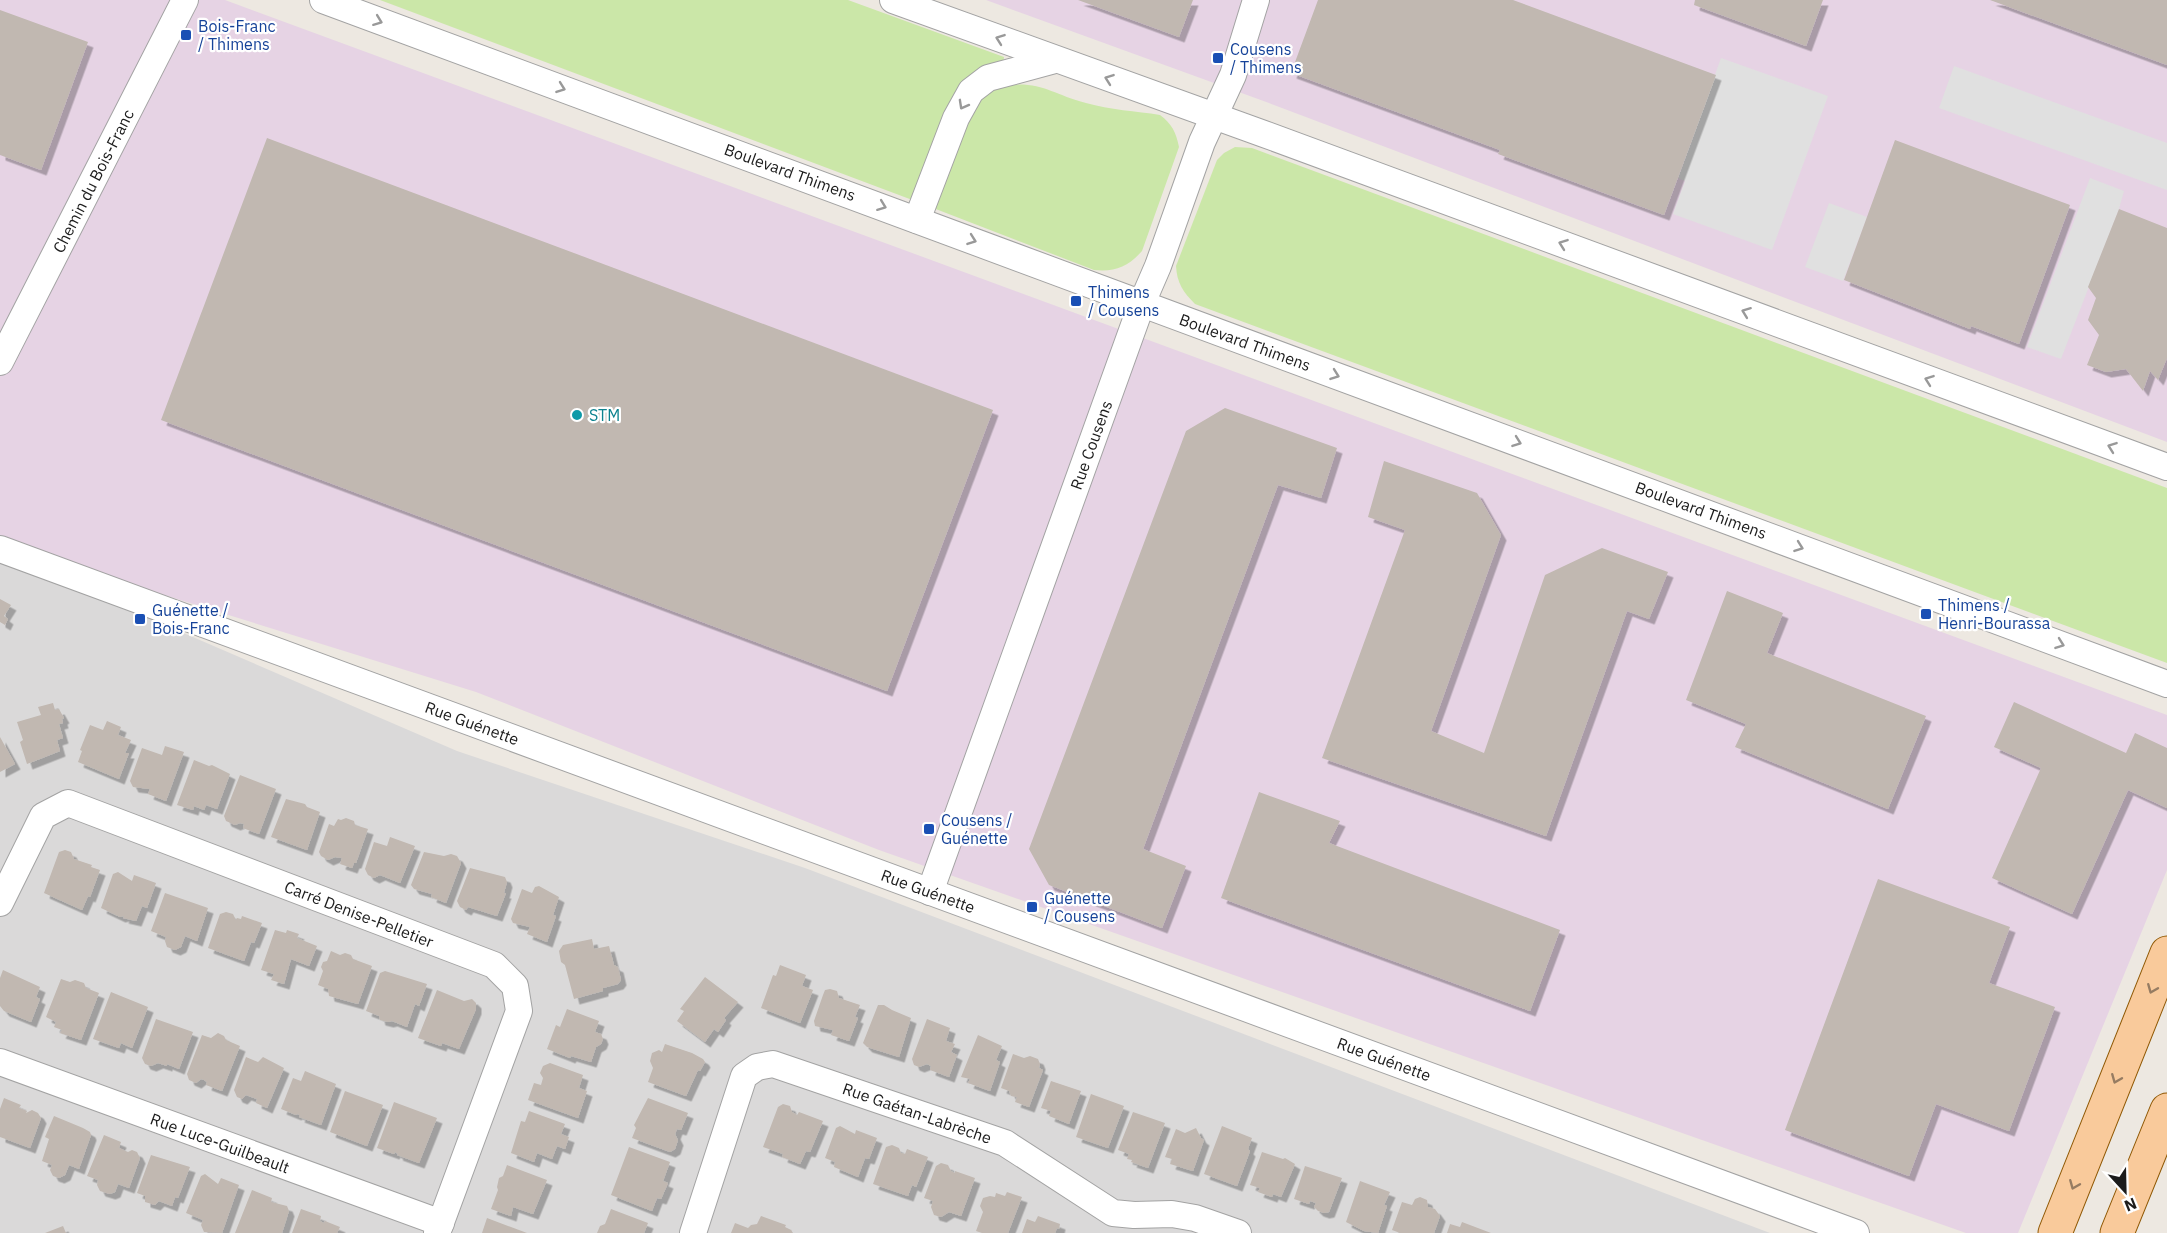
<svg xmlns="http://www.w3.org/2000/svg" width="2167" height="1233" font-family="'IBM Plex Sans',sans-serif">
<defs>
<filter id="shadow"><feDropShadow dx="5.5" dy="5.5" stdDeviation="0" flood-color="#0004"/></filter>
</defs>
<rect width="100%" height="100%" fill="#ede8e1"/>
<polygon fill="#dad9d9" points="0,554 457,751 805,868 1770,1233 0,1233"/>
<g fill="#e6d3e4">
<polygon points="0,0 225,0 2167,715 2167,870 2018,1233 1966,1233 879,850 476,692 0,544"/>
<polygon points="986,0 2167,0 2167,442 1269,103"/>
</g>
<g fill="#cbe7a8">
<path d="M380,0H848L1004,57L1001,86C1041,80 1051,94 1086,103C1110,110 1136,111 1160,115C1172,124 1176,132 1179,147L1142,251C1128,267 1115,272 1094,270L915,201Z"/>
<path d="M1235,147L1252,148L2167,488V663L1195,304C1183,292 1177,283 1176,266L1217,160L1224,153Z"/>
</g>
<g fill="#e0e0e0">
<polygon points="1721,58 1828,96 1772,250 1673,214 1685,181 1678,178"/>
<polygon points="1954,66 2167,143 2167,190 1939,108"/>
<polygon points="2090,178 2124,191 2119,209 2061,359 2027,347"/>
<polygon points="1829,203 1867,217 1843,281 1805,267"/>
</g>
<g fill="#c1b8b1" filter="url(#shadow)">
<polygon points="1078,0 1193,0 1179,37"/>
<polygon points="1318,0 1513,0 1716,75 1664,215 1498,154 1500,150 1291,73"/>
<polygon points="1695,0 1823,0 1806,46 1694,5"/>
<polygon points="1990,0 2167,0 2167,65"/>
<polygon points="0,10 88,42 41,170 0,155"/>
<polygon points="267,138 993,410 887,691 161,420"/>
<polygon points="1895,140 2070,205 2019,344 1971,326 1970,329 1844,280"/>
<polygon points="2119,209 2167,228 2167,358 2158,380 2150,371 2143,391 2126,369 2106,372 2087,365 2099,335 2088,320 2096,298 2088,287"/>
<polygon points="1225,408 1337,448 1321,498 1278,485 1143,849 1186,866 1162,928 1049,885 1029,849 1186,431"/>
<polygon points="1384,461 1477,493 1501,535 1431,731 1484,753 1545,575 1602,548 1668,572 1649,619 1627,611 1546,836 1322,758 1405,530 1368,517"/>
<polygon points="1727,591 1783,613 1767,653 1926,716 1888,809 1735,747 1746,724 1686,700"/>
<polygon points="0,599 11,605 4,616 8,619 5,625 0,622"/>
<polygon points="2014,702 2126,753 2135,733 2167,748 2167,808 2128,790 2072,914 1992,878 2041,768 1994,747"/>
<polygon points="53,703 55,710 59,709 64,718 62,719 63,723 59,724 63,738 57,740 60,751 27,764 20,742 23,740 17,722 41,715 38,707"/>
<polygon points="107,721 121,727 118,735 131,740 125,753 129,753 119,779 78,762 82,751 80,750 90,725 103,730"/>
<polygon points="0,737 15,764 0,772"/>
<polygon points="165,746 184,752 166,801 148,794 150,789 133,787 130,781 142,748 162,755"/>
<polygon points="194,760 209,766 212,765 230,774 217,809 206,805 204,810 194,806 193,810 177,805"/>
<polygon points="240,775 276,789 259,834 243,828 244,824 240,823 235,825 226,821 224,816"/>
<polygon points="1259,792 1340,821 1329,843 1560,930 1530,1011 1221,898"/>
<polygon points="286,799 305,804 307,807 320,812 307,850 271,837"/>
<polygon points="346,818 354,821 355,825 368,829 356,863 354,863 352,868 340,864 342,858 335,857 328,860 321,856 319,852 329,824 334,826 338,819 341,820"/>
<polygon points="390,837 415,846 400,883 380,875 374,878 368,875 365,869 374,842 387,846"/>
<polygon points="65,850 71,852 74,859 92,865 91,867 100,870 90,897 88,896 82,910 44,893 59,852"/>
<polygon points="424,852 444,856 451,854 457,856 461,863 446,903 431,897 432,894 414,889 411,885"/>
<polygon points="470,868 505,877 507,882 504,893 506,893 497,916 468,907 466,910 460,907 457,901"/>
<polygon points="118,872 132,881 134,875 156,883 147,908 142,906 136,921 123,918 124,916 120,917 101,908 113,874"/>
<polygon points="1878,879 2010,927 1989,983 2055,1007 2009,1131 1936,1104 1909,1176 1785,1130"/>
<polygon points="539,886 559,897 553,915 556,916 547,942 527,934 530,927 513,923 511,919 522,889 532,893 535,887"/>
<polygon points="165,893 208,908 197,941 185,936 181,947 175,950 167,947 165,941 166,937 151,931"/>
<polygon points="226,912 233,914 236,920 237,918 241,919 242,916 262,923 254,943 251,942 244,961 208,948 220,914"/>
<polygon points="275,930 286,933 287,930 299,934 297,938 317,946 309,966 291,959 284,984 271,980 274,974 261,970"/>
<polygon points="592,939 594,949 609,946 614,965 618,967 621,980 618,984 603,988 603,991 574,999 565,965 561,962 559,951 563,945"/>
<polygon points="331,951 340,955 345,953 351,955 353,959 372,966 358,1004 329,996 328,989 318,985 323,971 321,967 323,962 327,961"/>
<polygon points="780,965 806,975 802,986 813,990 800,1023 761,1008 773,975 776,976"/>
<polygon points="3,970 40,987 36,997 40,999 31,1022 4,1011 0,1006 0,978"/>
<polygon points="385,971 427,984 419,1006 415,1004 407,1027 392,1021 388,1022 380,1020 379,1016 366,1011 380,973"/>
<polygon points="705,977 738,1002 724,1018 726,1020 718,1032 714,1029 705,1042 677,1021 684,1011 680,1009"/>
<polygon points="61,979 70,982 75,980 84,983 86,988 99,993 81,1040 60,1033 62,1030 54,1027 56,1022 46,1017"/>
<polygon points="830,989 837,991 839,998 860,1005 855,1017 858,1018 849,1041 831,1035 833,1030 815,1026 814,1021 823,995 825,990"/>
<polygon points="437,990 464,1001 472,999 476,1003 476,1009 459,1049 442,1043 441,1046 418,1038"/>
<polygon points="111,992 148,1007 132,1048 121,1043 119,1048 93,1039"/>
<polygon points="878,1005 884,1005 892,1010 911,1018 899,1057 867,1047 863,1043"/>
<polygon points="567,1009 599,1021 595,1032 601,1034 603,1039 601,1044 596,1047 591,1062 571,1056 570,1058 547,1049 556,1025 560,1027"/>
<polygon points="156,1019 193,1032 179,1069 167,1064 167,1066 158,1063 151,1066 145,1064 142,1058"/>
<polygon points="927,1019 950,1028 946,1041 955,1044 951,1052 957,1055 949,1077 930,1070 931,1066 927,1064 919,1067 914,1065 912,1059"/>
<polygon points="218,1033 224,1036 226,1040 240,1046 222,1091 206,1085 207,1082 204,1080 201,1079 196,1083 189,1080 187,1074 202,1035 211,1038"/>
<polygon points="978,1035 1002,1046 996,1060 1000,1062 990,1091 968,1083 970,1079 961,1077"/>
<polygon points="665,1044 692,1053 703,1059 705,1062 700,1071 698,1070 686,1096 648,1082 653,1068 650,1061 652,1053 659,1050 662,1052"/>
<polygon points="1013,1054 1024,1058 1030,1056 1038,1059 1040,1064 1039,1068 1043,1070 1029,1107 1015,1102 1017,1097 1011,1096 1009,1091 1001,1088"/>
<polygon points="246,1057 258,1062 263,1057 284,1068 267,1108 256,1103 257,1099 246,1095 242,1099 237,1097 234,1090"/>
<polygon points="550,1063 583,1075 579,1088 587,1091 578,1118 528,1100 534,1083 541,1085 543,1078 540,1073 543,1066"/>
<polygon points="305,1071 336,1084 321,1125 299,1117 300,1115 297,1114 296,1115 281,1109 293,1078 301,1081"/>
<polygon points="1051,1081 1081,1091 1069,1124 1049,1116 1051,1111 1041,1108"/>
<polygon points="345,1091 383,1105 367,1146 330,1132"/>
<polygon points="1091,1094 1124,1106 1108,1148 1076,1137"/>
<polygon points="4,1098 21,1105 19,1108 27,1111 26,1113 32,1110 38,1113 41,1118 30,1148 0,1137 0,1109"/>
<polygon points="648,1098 688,1113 681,1130 677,1129 675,1134 678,1140 675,1149 670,1152 632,1138 636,1128 634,1125"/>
<polygon points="394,1102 437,1118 419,1163 397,1155 398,1154 395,1152 394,1154 377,1148"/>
<polygon points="783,1104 790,1106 792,1112 797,1115 799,1112 823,1121 810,1152 806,1151 800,1164 782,1157 783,1154 763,1147 778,1107"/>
<polygon points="529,1111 565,1124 561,1134 569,1137 565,1149 557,1146 552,1159 537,1153 534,1162 511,1153 521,1121 525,1122"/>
<polygon points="1133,1112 1165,1123 1148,1168 1131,1162 1132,1160 1127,1159 1129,1154 1118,1150"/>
<polygon points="54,1116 83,1128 90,1132 91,1135 79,1169 69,1165 65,1175 59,1178 53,1176 50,1170 52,1165 42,1161 49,1139 45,1137"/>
<polygon points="840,1126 855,1134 856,1130 877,1138 869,1159 865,1158 858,1177 834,1167 835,1162 825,1158 836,1128"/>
<polygon points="1222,1126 1252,1138 1248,1149 1250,1151 1237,1186 1204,1174"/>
<polygon points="1196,1128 1201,1138 1204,1140 1193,1171 1170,1164 1172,1159 1165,1157 1176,1129 1185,1133"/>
<polygon points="104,1135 121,1142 119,1148 128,1152 132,1150 137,1152 140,1158 129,1188 118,1184 115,1192 110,1194 100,1191 97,1185 98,1180 87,1176"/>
<polygon points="892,1145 899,1148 901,1153 905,1154 907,1149 928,1157 916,1187 912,1185 908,1196 873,1184 886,1147"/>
<polygon points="629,1147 670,1162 663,1181 668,1183 661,1199 657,1198 652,1211 611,1195"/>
<polygon points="1262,1152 1283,1159 1285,1158 1295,1164 1281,1197 1273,1194 1272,1197 1258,1192 1260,1188 1250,1185"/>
<polygon points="151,1155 190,1167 178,1198 175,1197 172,1206 159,1201 155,1205 145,1202 145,1196 137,1193"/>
<polygon points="941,1163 948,1165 951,1171 955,1173 955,1171 975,1178 961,1216 949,1212 941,1217 934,1215 931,1207 933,1201 924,1198 936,1166"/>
<polygon points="507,1165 547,1180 533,1214 513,1207 511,1216 491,1209 498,1190 497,1187 499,1178 503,1176"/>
<polygon points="1305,1166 1342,1178 1329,1212 1324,1213 1318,1211 1314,1207 1316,1203 1310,1201 1309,1204 1294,1199"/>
<polygon points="205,1174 218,1184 221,1178 239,1185 222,1233 204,1232 201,1225 203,1220 186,1213 201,1176"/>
<polygon points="1360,1181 1390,1192 1384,1205 1387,1206 1378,1233 1364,1231 1346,1222"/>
<polygon points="252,1190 272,1198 271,1202 287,1206 289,1211 282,1233 235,1233"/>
<polygon points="1007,1192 1022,1197 1008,1233 982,1233 976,1231 983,1212 980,1206 983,1198 990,1196 995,1197 996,1193 1005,1196"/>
<polygon points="1420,1197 1427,1200 1428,1207 1435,1209 1440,1216 1434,1233 1400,1233 1392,1230 1402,1202 1412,1205 1415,1199"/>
<polygon points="301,1209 321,1216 320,1221 324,1223 325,1221 340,1227 337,1233 292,1233"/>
<polygon points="611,1209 648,1223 644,1233 597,1233 600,1226 605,1224"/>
<polygon points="761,1216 786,1225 785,1227 791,1230 793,1233 731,1233 735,1223 748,1228 751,1225 757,1224"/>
<polygon points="1038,1216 1060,1224 1059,1229 1057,1228 1055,1233 1022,1233 1027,1219 1035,1222"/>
<polygon points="487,1218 527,1233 482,1233"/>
<polygon points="1462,1222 1491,1233 1447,1233 1450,1224 1460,1227"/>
<polygon points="63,1226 66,1233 45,1233"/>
</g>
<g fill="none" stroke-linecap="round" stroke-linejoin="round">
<g stroke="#a3a3a3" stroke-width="28">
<g id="minor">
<polyline points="323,0 2167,684"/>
<polyline points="893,0 1264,134 2167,467"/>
<polyline points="917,220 956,118 971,91 988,78 1055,60"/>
<polyline points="0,362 185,0"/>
<polyline points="0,549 1856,1233"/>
<polyline points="930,892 1142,303 1158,266 1202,142 1233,75 1256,0"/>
<polyline points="0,903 43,816 68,803 494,965 515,986 519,1011 437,1233"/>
<polyline points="0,1062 441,1223"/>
<polyline points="693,1233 744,1076 757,1067 773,1064 1005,1143 1113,1213 1134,1215 1172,1214 1195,1218 1238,1233"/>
</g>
</g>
<g stroke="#8f5804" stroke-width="35">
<g id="major">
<polyline points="2055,1233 2167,953"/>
<polyline points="2117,1233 2167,1110"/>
</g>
</g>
<use href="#minor" stroke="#fff" stroke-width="26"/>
<use href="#major" stroke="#f9ca9b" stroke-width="33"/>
</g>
<defs><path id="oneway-chevron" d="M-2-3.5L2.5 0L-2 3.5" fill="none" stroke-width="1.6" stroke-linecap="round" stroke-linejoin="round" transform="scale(1.5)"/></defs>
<g stroke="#999">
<use href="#oneway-chevron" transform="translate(378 21) rotate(21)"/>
<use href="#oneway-chevron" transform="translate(1000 39) rotate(-160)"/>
<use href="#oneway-chevron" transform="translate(1109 79) rotate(-160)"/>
<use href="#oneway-chevron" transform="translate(561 88) rotate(20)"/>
<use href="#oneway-chevron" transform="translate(963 105) rotate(119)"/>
<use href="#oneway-chevron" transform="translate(882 206) rotate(21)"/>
<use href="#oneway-chevron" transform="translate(972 240) rotate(20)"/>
<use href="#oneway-chevron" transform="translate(1563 244) rotate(-160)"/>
<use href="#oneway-chevron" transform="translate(1746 312) rotate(-159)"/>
<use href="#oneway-chevron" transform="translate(1335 375) rotate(20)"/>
<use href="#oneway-chevron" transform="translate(1929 380) rotate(-160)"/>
<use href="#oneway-chevron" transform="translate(1517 442) rotate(20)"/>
<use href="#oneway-chevron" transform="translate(2112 447) rotate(-160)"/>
<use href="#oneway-chevron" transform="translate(1799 547) rotate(20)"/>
<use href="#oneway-chevron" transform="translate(2060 644) rotate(20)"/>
</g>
<g stroke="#967c62">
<use href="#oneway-chevron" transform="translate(2152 989) rotate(112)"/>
<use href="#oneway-chevron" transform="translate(2116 1079) rotate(112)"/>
<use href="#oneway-chevron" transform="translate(2074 1185) rotate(112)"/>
</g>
<g fill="#1a4fb4" stroke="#fff" stroke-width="2">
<rect x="180" y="29" width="12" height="12" rx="3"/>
<rect x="1212" y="52" width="12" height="12" rx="3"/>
<rect x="1070" y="295" width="12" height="12" rx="3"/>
<rect x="1920" y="608" width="12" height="12" rx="3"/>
<rect x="134" y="613" width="12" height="12" rx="3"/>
<rect x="923" y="823" width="12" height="12" rx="3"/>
<rect x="1026" y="901" width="12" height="12" rx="3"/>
</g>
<circle fill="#0f9aa8" stroke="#fff" stroke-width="2" cx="577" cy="415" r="6"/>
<g text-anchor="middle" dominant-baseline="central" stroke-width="4.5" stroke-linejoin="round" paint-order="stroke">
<g font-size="16" fill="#164399" stroke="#fff" text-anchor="start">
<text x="198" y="26">Bois-Franc<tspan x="198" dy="18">/ Thimens</tspan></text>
<text x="1230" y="49">Cousens<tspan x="1230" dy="18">/ Thimens</tspan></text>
<text x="1088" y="292">Thimens<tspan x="1088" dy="18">/ Cousens</tspan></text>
<text x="1938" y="605">Thimens /<tspan x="1938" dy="18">Henri-Bourassa</tspan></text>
<text x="152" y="610">Guénette /<tspan x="152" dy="18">Bois-Franc</tspan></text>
<text x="941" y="820">Cousens /<tspan x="941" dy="18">Guénette</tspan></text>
<text x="1044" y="898">Guénette<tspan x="1044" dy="18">/ Cousens</tspan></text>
</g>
<g font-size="16" fill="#1c1c1c" stroke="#fff">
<text transform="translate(790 172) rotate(20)">Boulevard Thimens</text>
<text transform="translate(93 181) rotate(-63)">Chemin du Bois-Franc</text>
<text transform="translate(1245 342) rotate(20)">Boulevard Thimens</text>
<text transform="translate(1091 445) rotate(-70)">Rue Cousens</text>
<text transform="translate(1701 510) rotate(20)">Boulevard Thimens</text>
<text transform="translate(472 723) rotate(20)">Rue Guénette</text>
<text transform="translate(928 891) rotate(20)">Rue Guénette</text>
<text transform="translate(359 914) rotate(21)">Carré Denise-Pelletier</text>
<text transform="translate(1384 1059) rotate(20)">Rue Guénette</text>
<text transform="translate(917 1113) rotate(19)">Rue Gaétan-Labrèche</text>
<text transform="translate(220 1143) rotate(20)">Rue Luce-Guilbeault</text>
</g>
<g font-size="16" fill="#0d838f" stroke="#fff" text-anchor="start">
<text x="589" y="415">STM</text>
</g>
</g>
<g transform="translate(2125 1191) rotate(158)" stroke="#ffffff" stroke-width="4.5" paint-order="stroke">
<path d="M0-4.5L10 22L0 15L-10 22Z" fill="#1c1c1c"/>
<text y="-9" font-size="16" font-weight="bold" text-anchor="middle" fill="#1c1c1c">N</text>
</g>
</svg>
